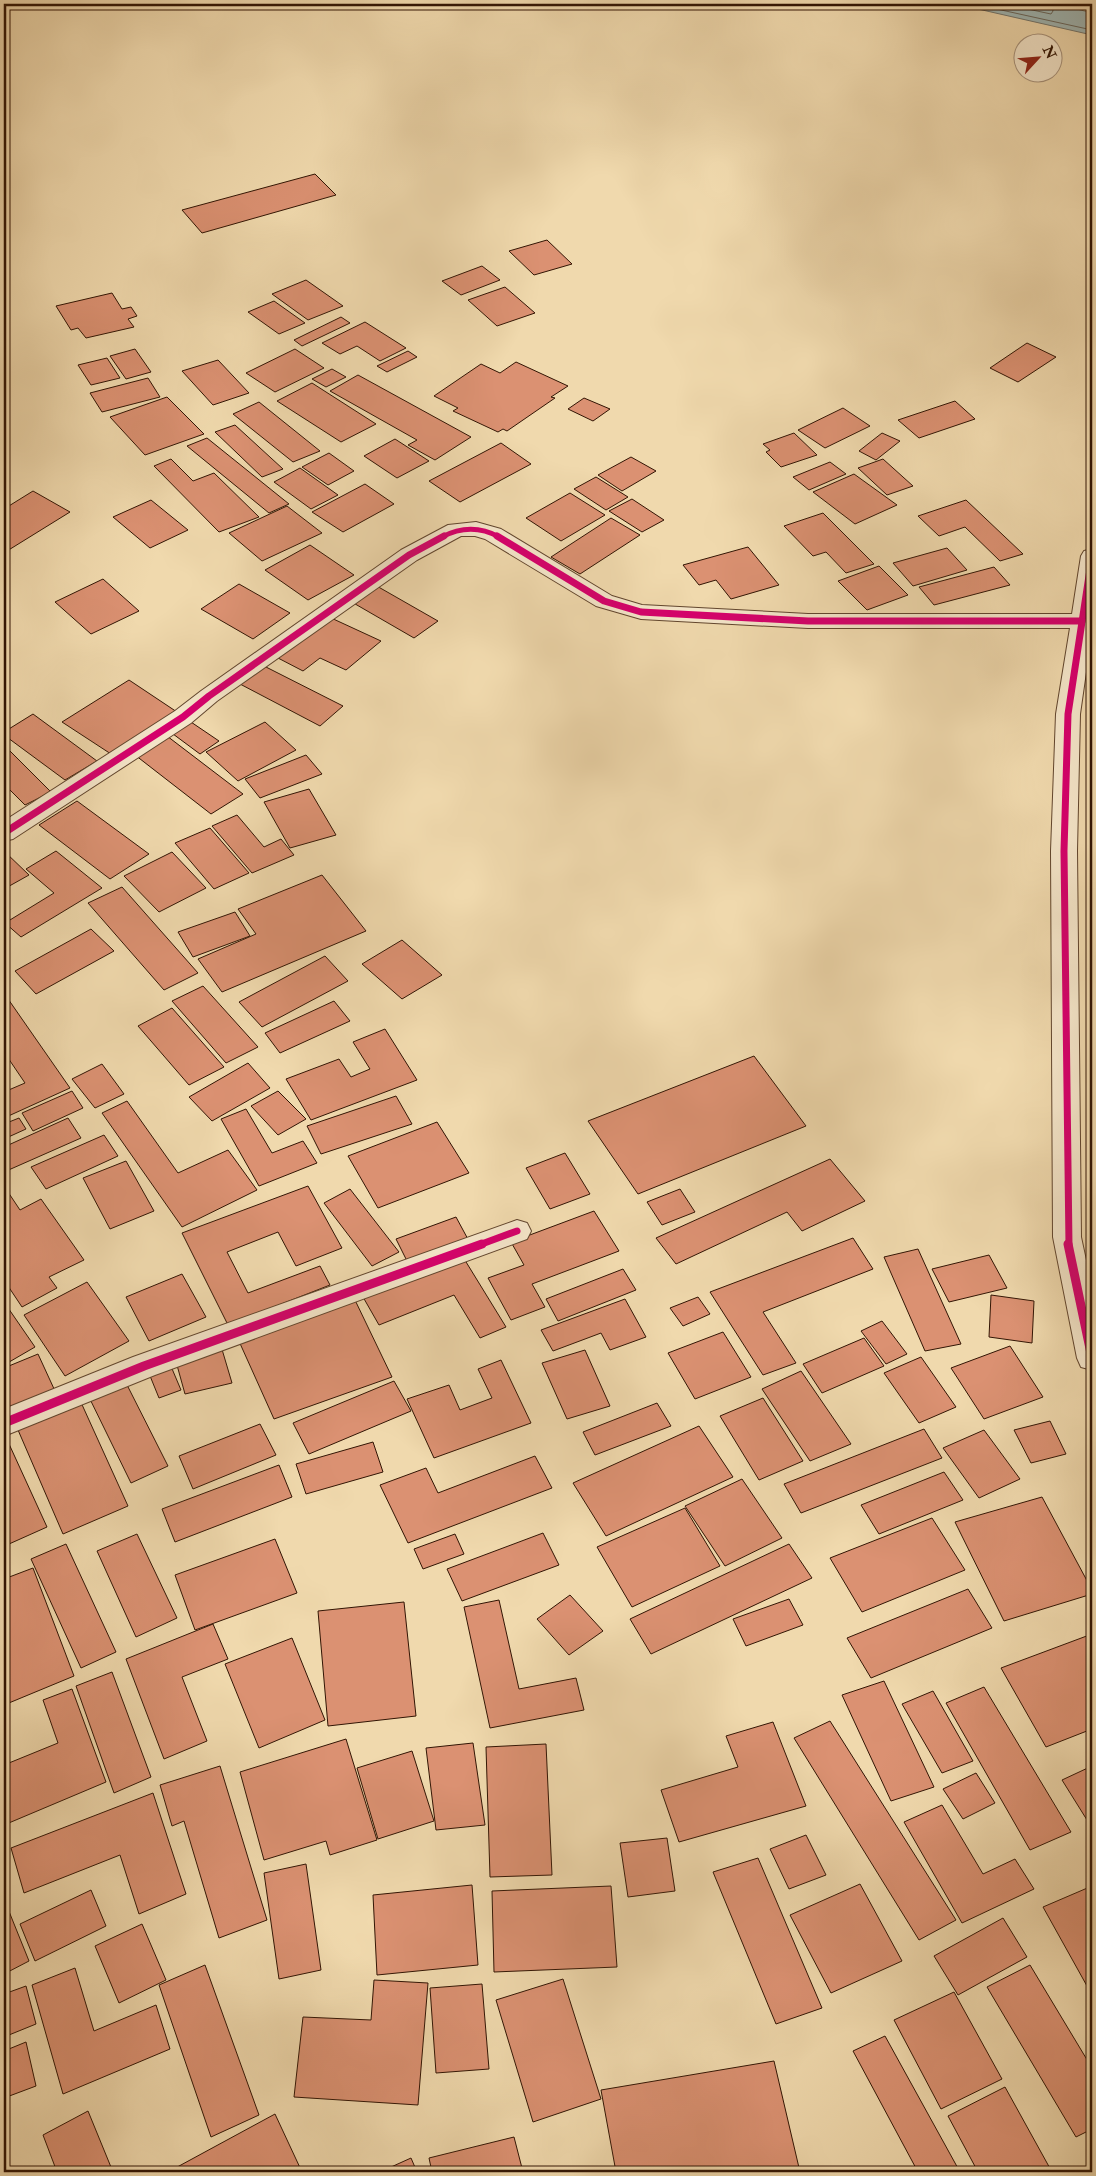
<svg xmlns="http://www.w3.org/2000/svg" width="1096" height="2176" font-family="'IM FELL Double Pica',serif">
<rect width="100%" height="100%" fill="#f0d9ad"/>
<filter id="stains"><feTurbulence type="fractalNoise" baseFrequency=".004" numOctaves="4"/><feColorMatrix values="0 0 0 0 .2 0 0 0 0 .09 0 0 0 0 .02 0 0 0 .5 -.17"/></filter>
<radialGradient id="worn" r=".72"><stop offset=".6" stop-color="#630" stop-opacity="0"/><stop offset="1" stop-color="#630" stop-opacity=".3"/></radialGradient>
<polygon fill="#9fb7b5" stroke="#73766e" points="956,4 1058,4 1092,13 1092,35"/>
<g fill="none" stroke-linecap="round" stroke-linejoin="round">
<g stroke="#68665c" stroke-width="1">
<polyline points="974,4 1092,30"/>
<polyline points="1004,4 1051,14 1053,11 1052,4"/>
</g>
</g>
<g fill="#db9172" stroke="#321504">
<polygon points="315,174 336,195 202,233 182,210"/>
<polygon points="547,240 572,264 534,275 509,251"/>
<polygon points="482,266 500,280 461,295 442,281"/>
<polygon points="306,280 343,306 308,320 272,294"/>
<polygon points="505,287 535,313 497,326 468,300"/>
<polygon points="112,293 122,309 131,307 137,316 128,319 134,327 86,338 78,328 71,330 56,306"/>
<polygon points="274,301 305,323 279,334 248,312"/>
<polygon points="341,317 350,323 302,346 294,340"/>
<polygon points="365,322 406,348 380,361 357,346 340,354 322,343"/>
<polygon points="1027,343 1056,357 1018,382 990,368"/>
<polygon points="135,349 151,372 126,379 110,356"/>
<polygon points="295,349 324,368 275,392 246,373"/>
<polygon points="408,351 417,357 387,372 377,366"/>
<polygon points="107,358 120,378 91,385 78,365"/>
<polygon points="218,360 249,393 213,405 182,371"/>
<polygon points="516,362 568,386 551,397 555,398 507,431 503,429 498,432 453,411 458,408 434,396 481,364 500,373"/>
<polygon points="332,369 346,377 326,387 312,379"/>
<polygon points="358,375 471,437 435,460 408,445 417,440 330,391"/>
<polygon points="148,378 160,397 102,412 90,393"/>
<polygon points="312,383 376,424 341,442 277,401"/>
<polygon points="167,397 204,434 145,455 110,417"/>
<polygon points="584,398 610,409 593,421 568,409"/>
<polygon points="955,401 975,419 919,438 898,420"/>
<polygon points="259,402 320,451 293,462 233,414"/>
<polygon points="843,408 870,426 825,448 798,430"/>
<polygon points="235,425 283,469 262,477 215,432"/>
<polygon points="794,433 817,455 781,467 766,452 770,450 763,444"/>
<polygon points="882,433 900,441 876,460 859,451"/>
<polygon points="207,438 289,504 269,513 187,446"/>
<polygon points="395,439 429,461 397,478 364,456"/>
<polygon points="501,443 531,464 460,502 429,481"/>
<polygon points="329,453 354,471 328,485 302,467"/>
<polygon points="631,457 656,471 622,491 598,475"/>
<polygon points="171,459 193,481 214,473 259,517 219,532 154,466"/>
<polygon points="883,459 913,486 887,495 858,468"/>
<polygon points="830,462 846,474 809,490 793,477"/>
<polygon points="300,468 338,495 311,509 274,482"/>
<polygon points="854,474 897,505 855,524 813,492"/>
<polygon points="596,477 628,497 606,510 574,489"/>
<polygon points="365,484 394,504 343,532 312,512"/>
<polygon points="33,491 70,512 7,551 4,549 4,509"/>
<polygon points="570,493 605,515 561,541 526,518"/>
<polygon points="632,499 664,520 642,532 609,511"/>
<polygon points="151,500 188,530 150,548 113,517"/>
<polygon points="966,500 1023,554 1000,561 965,527 939,536 918,516"/>
<polygon points="287,506 322,533 262,561 229,533"/>
<polygon points="823,513 874,564 846,573 826,552 813,556 784,526"/>
<polygon points="611,518 640,535 580,574 551,557"/>
<polygon points="310,545 354,575 308,600 265,570"/>
<polygon points="748,547 779,585 731,599 716,580 699,585 683,565"/>
<polygon points="947,548 967,570 913,586 893,563"/>
<polygon points="879,566 908,595 867,610 838,581"/>
<polygon points="994,567 1010,585 934,605 919,587"/>
<polygon points="103,579 139,611 91,634 55,602"/>
<polygon points="239,584 290,613 253,639 201,609"/>
<polygon points="375,585 438,621 414,638 350,601"/>
<polygon points="329,617 381,641 346,670 320,658 303,671 278,658"/>
<polygon points="264,666 343,706 320,726 240,684"/>
<polygon points="129,680 177,712 111,754 62,722"/>
<polygon points="33,714 97,761 65,780 4,735 4,732"/>
<polygon points="188,720 219,741 200,754 169,731"/>
<polygon points="265,722 296,750 238,781 206,752"/>
<polygon points="167,736 243,794 211,814 135,755"/>
<polygon points="10,751 51,792 25,805 4,784 4,754"/>
<polygon points="306,755 322,774 260,798 245,779"/>
<polygon points="309,789 336,835 290,848 264,802"/>
<polygon points="77,801 149,854 110,879 39,825"/>
<polygon points="237,815 264,847 281,839 294,855 252,873 212,826"/>
<polygon points="210,828 249,873 214,889 175,843"/>
<polygon points="4,851 29,875 4,889"/>
<polygon points="56,851 102,888 21,937 5,923 54,893 26,869"/>
<polygon points="172,852 206,888 159,912 124,876"/>
<polygon points="322,875 366,931 222,992 198,959 256,934 238,909"/>
<polygon points="122,887 198,973 164,990 88,903"/>
<polygon points="235,912 250,936 193,957 178,932"/>
<polygon points="91,929 114,951 36,994 15,971"/>
<polygon points="402,940 442,975 402,999 362,964"/>
<polygon points="325,956 348,981 262,1027 239,1002"/>
<polygon points="203,986 258,1047 226,1063 172,1001"/>
<polygon points="6,996 70,1088 4,1118 4,1092 25,1083 4,1052 4,997"/>
<polygon points="334,1001 350,1021 280,1053 265,1033"/>
<polygon points="172,1008 224,1067 189,1085 138,1026"/>
<polygon points="385,1029 417,1080 311,1120 286,1079 339,1059 351,1077 370,1069 353,1042"/>
<polygon points="754,1056 806,1126 638,1194 588,1121"/>
<polygon points="248,1063 270,1088 212,1121 189,1097"/>
<polygon points="102,1064 124,1094 95,1108 72,1079"/>
<polygon points="72,1091 83,1108 33,1131 22,1113"/>
<polygon points="278,1091 306,1119 278,1135 251,1106"/>
<polygon points="396,1096 412,1124 321,1154 307,1126"/>
<polygon points="127,1101 178,1173 228,1150 257,1190 182,1227 102,1113"/>
<polygon points="246,1109 272,1153 303,1141 317,1163 259,1186 221,1119"/>
<polygon points="19,1118 26,1129 4,1139 4,1124"/>
<polygon points="68,1118 81,1138 4,1172 4,1147"/>
<polygon points="437,1122 469,1173 378,1208 348,1156"/>
<polygon points="104,1135 118,1156 46,1189 31,1167"/>
<polygon points="565,1153 590,1194 550,1209 526,1168"/>
<polygon points="830,1159 865,1201 802,1231 787,1212 676,1264 656,1238"/>
<polygon points="126,1161 154,1211 110,1229 83,1178"/>
<polygon points="4,1186 20,1210 41,1199 84,1260 49,1277 57,1288 22,1307 4,1280"/>
<polygon points="308,1186 342,1248 296,1266 278,1232 227,1252 248,1293 320,1266 330,1285 228,1325 182,1233"/>
<polygon points="350,1189 399,1252 372,1266 324,1203"/>
<polygon points="680,1189 695,1212 662,1225 647,1202"/>
<polygon points="594,1211 619,1251 532,1284 545,1307 511,1320 488,1278 524,1265 511,1242"/>
<polygon points="456,1217 470,1243 409,1265 396,1239"/>
<polygon points="853,1238 873,1269 763,1312 796,1363 763,1375 710,1292"/>
<polygon points="918,1249 961,1344 925,1351 884,1257"/>
<polygon points="989,1255 1007,1288 949,1302 932,1269"/>
<polygon points="463,1257 506,1327 480,1338 454,1295 379,1325 363,1297"/>
<polygon points="623,1269 636,1290 558,1321 546,1299"/>
<polygon points="182,1274 206,1317 149,1341 126,1297"/>
<polygon points="87,1282 129,1341 65,1376 24,1315"/>
<polygon points="991,1295 1034,1301 1032,1343 989,1337"/>
<polygon points="698,1297 710,1314 683,1326 670,1308"/>
<polygon points="354,1298 392,1377 274,1419 238,1339"/>
<polygon points="625,1299 646,1337 610,1350 601,1333 553,1351 541,1330"/>
<polygon points="4,1302 35,1347 4,1365"/>
<polygon points="882,1321 907,1354 886,1364 861,1331"/>
<polygon points="723,1332 751,1377 695,1399 668,1353"/>
<polygon points="864,1338 884,1366 822,1393 803,1364"/>
<polygon points="221,1346 232,1383 185,1394 175,1358"/>
<polygon points="1010,1346 1043,1397 984,1419 951,1368"/>
<polygon points="585,1350 610,1406 567,1419 542,1363"/>
<polygon points="38,1354 55,1391 4,1412 4,1368"/>
<polygon points="921,1357 956,1407 919,1423 884,1373"/>
<polygon points="501,1360 531,1423 434,1458 407,1399 449,1385 460,1410 492,1398 478,1369"/>
<polygon points="170,1364 181,1390 159,1398 148,1371"/>
<polygon points="801,1371 851,1444 810,1461 762,1389"/>
<polygon points="122,1375 168,1466 131,1483 86,1391"/>
<polygon points="394,1381 411,1411 309,1454 293,1423"/>
<polygon points="79,1398 128,1506 63,1534 15,1423"/>
<polygon points="763,1398 803,1461 759,1480 720,1416"/>
<polygon points="657,1403 671,1426 595,1455 583,1432"/>
<polygon points="1050,1421 1066,1454 1031,1463 1014,1430"/>
<polygon points="260,1424 276,1455 193,1489 179,1456"/>
<polygon points="699,1426 733,1477 606,1536 573,1483"/>
<polygon points="924,1429 942,1458 801,1513 784,1484"/>
<polygon points="984,1430 1020,1479 979,1498 943,1448"/>
<polygon points="4,1433 47,1527 9,1544 4,1532"/>
<polygon points="373,1442 383,1472 306,1494 296,1464"/>
<polygon points="535,1456 552,1488 408,1543 380,1485 426,1468 438,1493"/>
<polygon points="279,1465 292,1497 175,1542 162,1509"/>
<polygon points="944,1472 963,1500 879,1534 861,1505"/>
<polygon points="742,1479 782,1538 725,1566 685,1506"/>
<polygon points="1042,1497 1092,1590 1092,1594 1004,1621 955,1522"/>
<polygon points="685,1508 720,1566 632,1607 597,1547"/>
<polygon points="932,1518 965,1570 862,1612 830,1558"/>
<polygon points="543,1533 559,1565 462,1601 447,1569"/>
<polygon points="137,1534 177,1618 136,1637 97,1551"/>
<polygon points="455,1534 464,1554 423,1569 414,1549"/>
<polygon points="275,1539 297,1593 195,1630 175,1575"/>
<polygon points="66,1544 116,1652 81,1668 31,1559"/>
<polygon points="789,1544 812,1578 651,1654 630,1619"/>
<polygon points="33,1568 74,1676 4,1705 4,1579"/>
<polygon points="968,1589 992,1628 871,1678 847,1638"/>
<polygon points="570,1595 603,1631 569,1655 537,1619"/>
<polygon points="789,1599 803,1625 746,1646 733,1619"/>
<polygon points="499,1600 519,1689 576,1678 584,1710 490,1728 464,1607"/>
<polygon points="404,1602 416,1716 328,1726 318,1611"/>
<polygon points="213,1624 228,1659 182,1677 207,1741 164,1759 126,1659"/>
<polygon points="1092,1634 1092,1729 1046,1747 1001,1668"/>
<polygon points="292,1638 325,1720 259,1748 225,1664"/>
<polygon points="112,1672 151,1777 114,1793 76,1686"/>
<polygon points="884,1681 934,1787 891,1801 842,1695"/>
<polygon points="984,1687 1071,1832 1030,1850 946,1703"/>
<polygon points="72,1689 106,1782 4,1825 4,1765 58,1743 43,1700"/>
<polygon points="933,1691 973,1761 942,1773 902,1704"/>
<polygon points="830,1721 956,1920 919,1940 794,1738"/>
<polygon points="773,1722 806,1806 679,1842 661,1790 738,1767 726,1736"/>
<polygon points="346,1739 377,1840 330,1855 326,1841 264,1860 240,1772"/>
<polygon points="473,1743 485,1825 436,1830 426,1748"/>
<polygon points="546,1744 552,1875 490,1877 486,1747"/>
<polygon points="412,1751 434,1821 378,1839 357,1768"/>
<polygon points="220,1766 267,1920 219,1938 184,1821 172,1826 160,1785"/>
<polygon points="1092,1766 1092,1828 1062,1780"/>
<polygon points="976,1773 995,1803 963,1819 943,1789"/>
<polygon points="153,1793 186,1894 139,1914 120,1855 24,1893 11,1848"/>
<polygon points="942,1805 983,1874 1015,1859 1034,1889 962,1923 904,1822"/>
<polygon points="806,1835 826,1875 789,1889 770,1849"/>
<polygon points="667,1838 675,1891 628,1897 620,1843"/>
<polygon points="758,1858 822,2008 776,2024 713,1872"/>
<polygon points="306,1864 321,1970 279,1979 264,1873"/>
<polygon points="860,1884 902,1961 831,1993 790,1915"/>
<polygon points="472,1885 478,1965 377,1975 373,1895"/>
<polygon points="611,1886 617,1967 494,1972 492,1891"/>
<polygon points="1092,1886 1092,1995 1043,1907"/>
<polygon points="91,1890 106,1926 35,1961 20,1924"/>
<polygon points="4,1899 29,1961 4,1974"/>
<polygon points="1003,1918 1027,1957 958,1995 934,1956"/>
<polygon points="142,1924 166,1980 119,2003 95,1946"/>
<polygon points="205,1965 259,2115 211,2137 159,1985"/>
<polygon points="1030,1965 1092,2068 1092,2129 1076,2137 987,1987"/>
<polygon points="75,1968 94,2031 156,2005 170,2049 63,2094 32,1985"/>
<polygon points="563,1979 601,2099 533,2122 496,2000"/>
<polygon points="374,1980 428,1983 418,2105 294,2097 303,2017 371,2020"/>
<polygon points="482,1984 489,2069 436,2073 430,1988"/>
<polygon points="26,1986 36,2024 4,2037 4,1994"/>
<polygon points="954,1992 1002,2079 941,2109 894,2020"/>
<polygon points="885,2036 960,2172 918,2172 853,2051"/>
<polygon points="26,2042 36,2086 4,2098 4,2051"/>
<polygon points="774,2061 800,2172 616,2172 601,2090"/>
<polygon points="1005,2087 1052,2172 978,2172 948,2116"/>
<polygon points="88,2111 113,2172 57,2172 43,2135"/>
<polygon points="275,2114 302,2172 168,2172"/>
<polygon points="514,2137 523,2172 432,2172 429,2158"/>
<polygon points="411,2158 417,2172 380,2172"/>
</g>
<g fill="none" stroke-linecap="round" stroke-linejoin="round">
<g stroke="#62462e" stroke-width="2">
<g id="minor">
<polygon points="476,522 501,529 612,596 642,605 808,614 1072,614 1081,556 1084,551 1092,549 1092,630 1080,714 1077,851 1081,1237 1092,1288 1092,1370 1081,1367 1077,1358 1053,1237 1051,851 1056,714 1070,628 808,628 641,619 596,606 485,539 475,536 461,536 417,560 217,701 191,723 13,839 4,841 4,821 175,711 201,691 401,550 448,525"/>
<polygon points="517,1220 527,1223 531,1231 527,1239 155,1375 4,1436 4,1409 133,1357"/>
</g>
</g>
<use href="#minor" fill="#f5e6ca" fill-rule="evenodd"/>
<g stroke="#f5e6ca" stroke-width="7">
<path id="cycleway-far2" d="M442,537C461,527 479,526 499,537"/>
</g>
<g stroke="#f5e6ca" stroke-width="10">
<g id="cycleway-far1">
<polyline points="497,536 604,601 641,612 808,621 1082,621"/>
<polyline points="4,833 183,717 209,696 409,555 444,536"/>
<polyline points="479,1245 517,1231"/>
<polyline points="1069,1245 1064,851 1068,714 1092,556"/>
</g>
</g>
<g stroke="#f5e6ca" stroke-width="12">
<g id="cycleway">
<polyline points="1068,1244 1092,1358"/>
<polyline points="4,1423 144,1366 482,1244"/>
</g>
</g>
<use href="#cycleway-far2" stroke="#d6006c" stroke-width="5"/>
<use href="#cycleway-far1" stroke="#d6006c" stroke-width="7"/>
<use href="#cycleway" stroke="#d6006c" stroke-width="9"/>
</g>
<rect width="1096" height="2176" fill="none" stroke="#f0d9ad" stroke-width="20"/>
<rect x="5" y="5" width="1086" height="2166" fill="none" stroke="#321504" stroke-width="2.5"/>
<rect x="10" y="10" width="1076" height="2156" fill="none" stroke="#321504"/>
<g transform="translate(1038 58) rotate(64)"><circle r="24" fill="#f5e6ca" stroke="#a7927b"/>
<path d="M0-4L9 19L0 12L-9 19Z" fill="#8f2418"/>
<text y="-8" font-size="14" font-weight="bold" text-anchor="middle" fill="#321504">N</text>
</g>
<rect width="100%" height="100%" filter="url(#stains)"/>
<rect width="100%" height="100%" fill="url(#worn)"/>
</svg>
